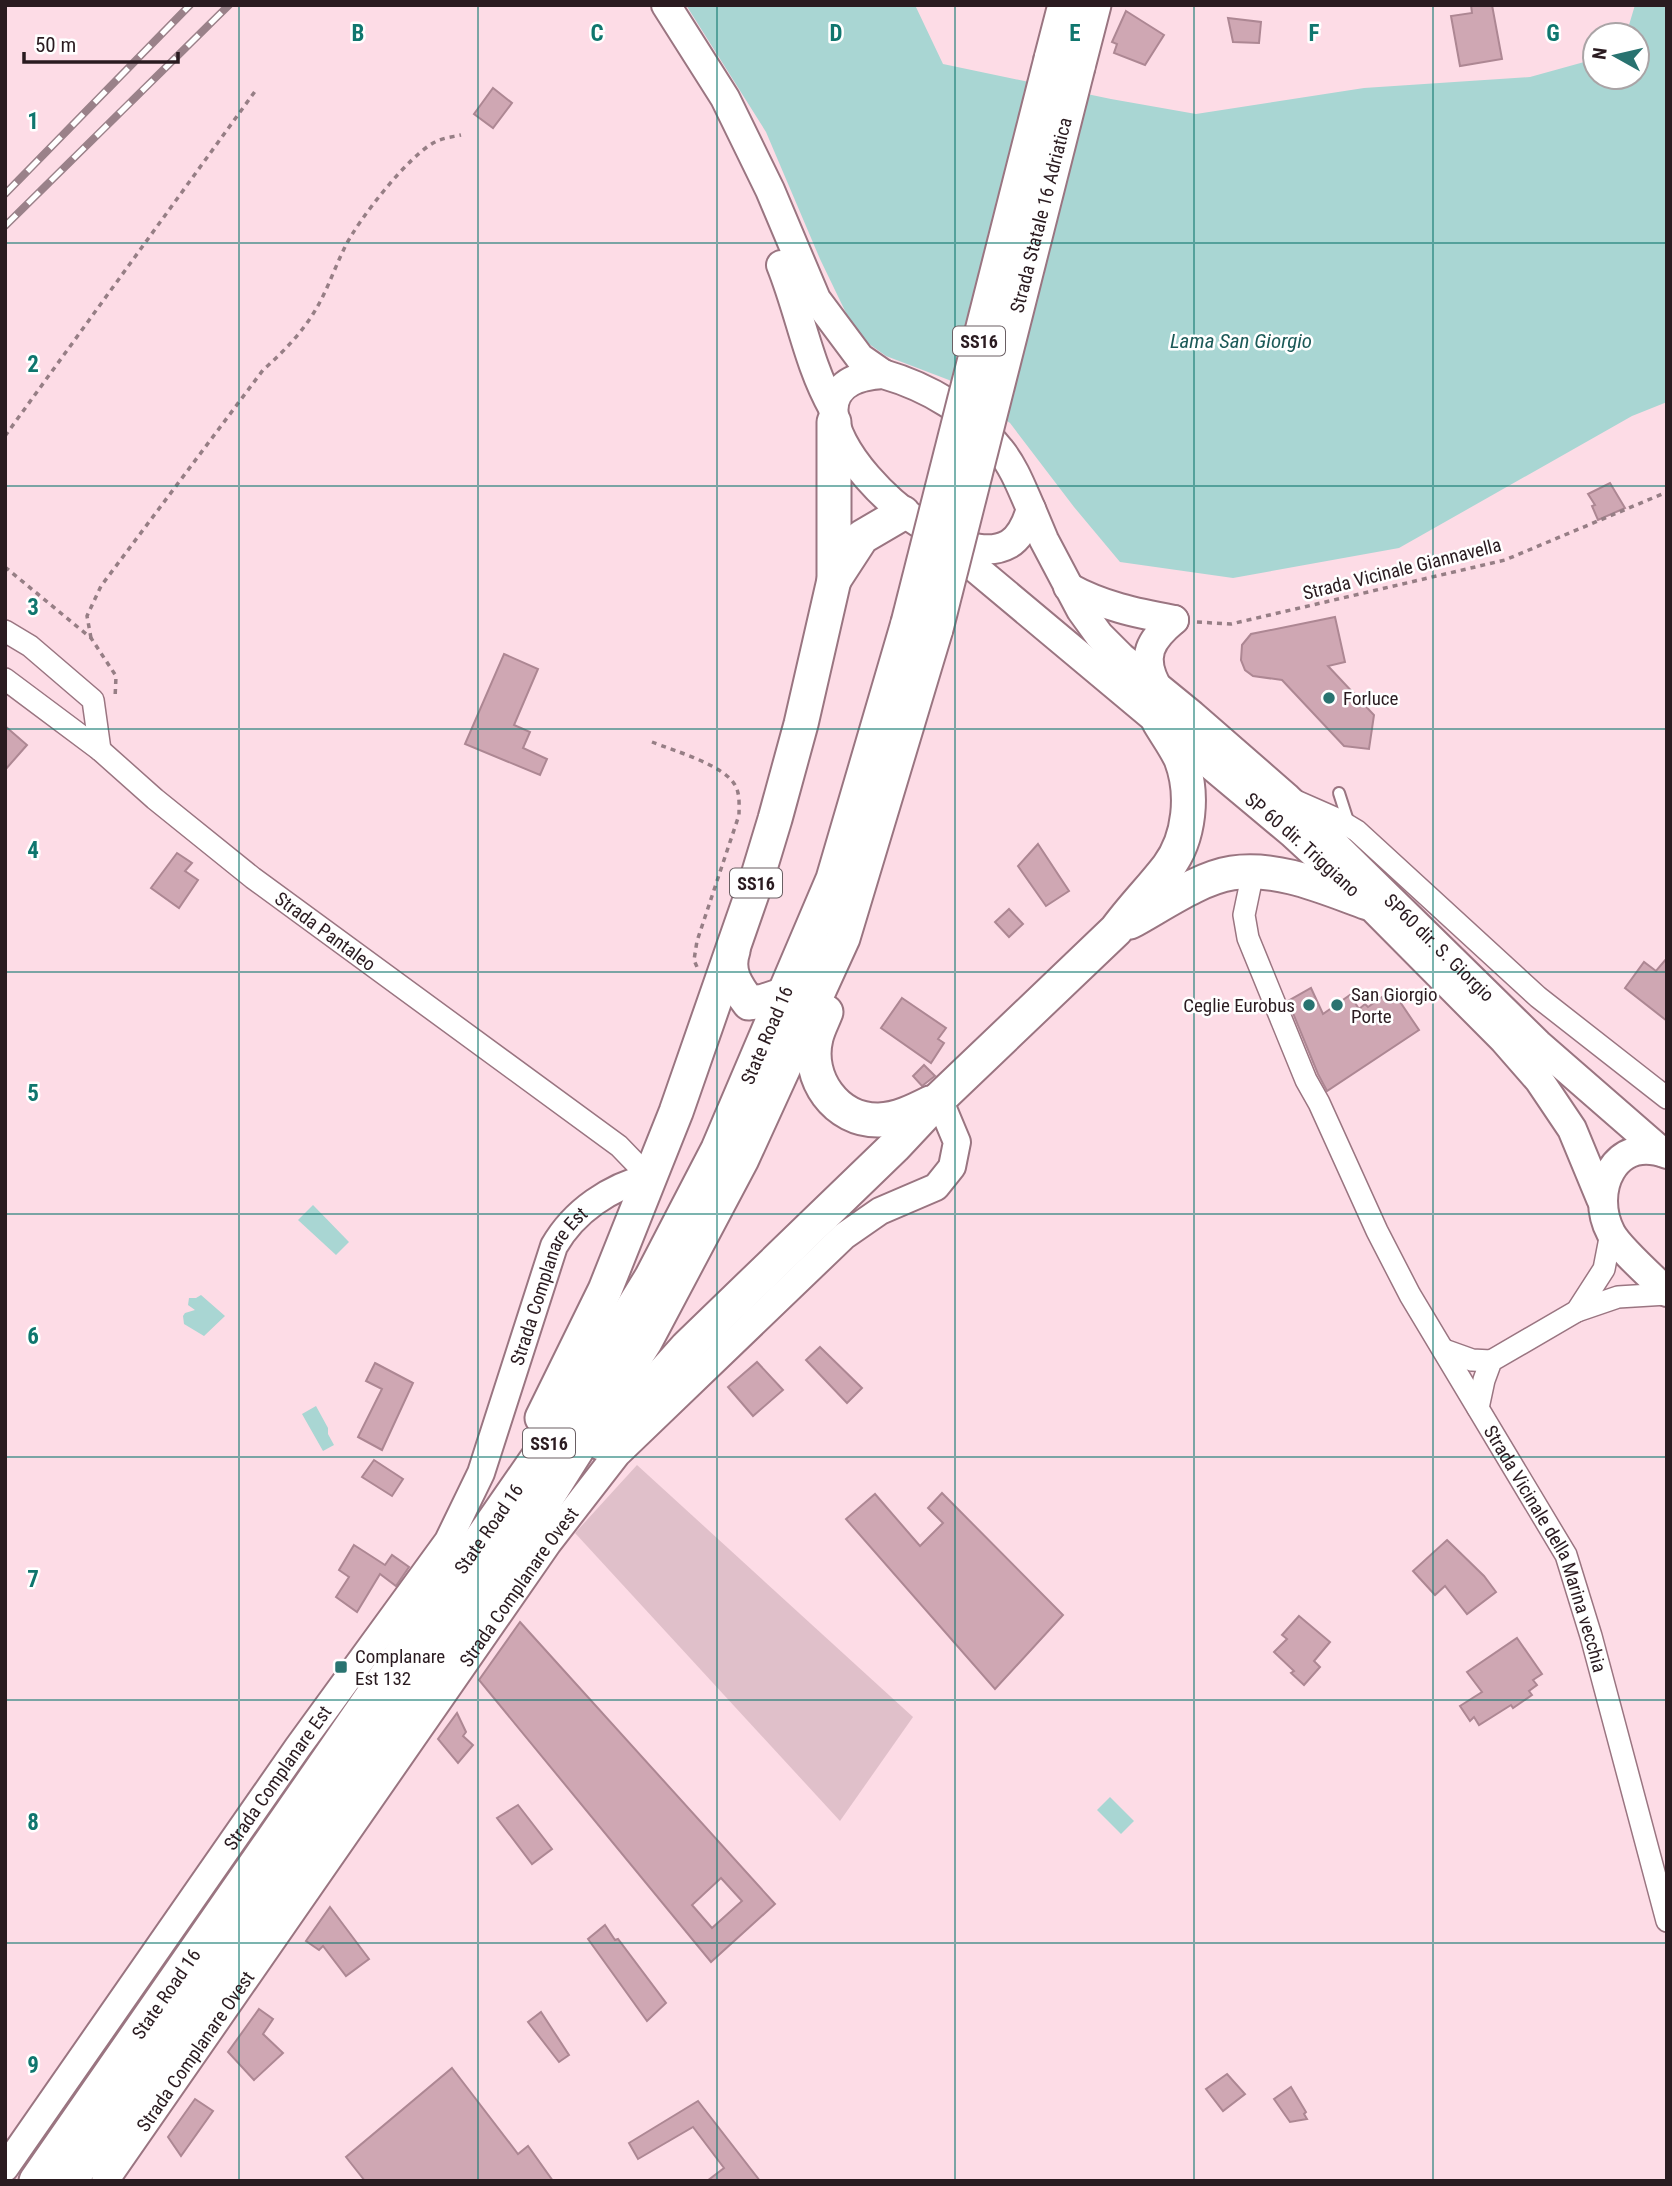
<svg xmlns="http://www.w3.org/2000/svg" width="1672" height="2186" font-family="'Roboto Condensed',sans-serif">
<rect width="100%" height="100%" fill="#fddce6"/>
<polygon fill="#e0c0ca" points="637,1465 913,1717 840,1821 575,1533"/>
<g fill="#a9d6d3">
<polygon points="686,5 915,5 943,64 1111,99 1196,114 1364,88 1530,77 1595,59 1595,77 1637,77 1637,35 1626,35 1635,5 1667,5 1667,402 1632,416 1399,548 1233,578 1120,562 1074,507 1010,423 949,380 886,356 862,339 847,315 820,259 766,132"/>
<polygon points="313,1205 349,1242 336,1255 298,1220"/>
<polygon points="201,1295 225,1316 204,1336 184,1324 183,1316 185,1313 195,1310 188,1305 189,1298 196,1298"/>
<polygon points="316,1406 328,1428 328,1434 334,1445 323,1451 302,1414"/>
<polygon points="1110,1797 1134,1821 1121,1834 1097,1810"/>
</g>
<g fill="#cfa7b3" stroke="#ad8793" stroke-width="2" fill-rule="evenodd">
<polygon points="1471,5 1492,5 1502,59 1460,66 1451,16 1472,13"/>
<polygon points="1126,11 1164,35 1145,65 1114,53 1117,44 1112,42"/>
<polygon points="1228,18 1261,22 1259,43 1233,42"/>
<polygon points="493,88 512,103 493,128 474,114"/>
<polygon points="1610,483 1625,508 1598,520 1592,506 1595,505 1588,494"/>
<polygon points="1335,617 1345,662 1328,666 1374,715 1369,749 1344,746 1282,680 1253,676 1245,670 1241,660 1242,645 1251,634"/>
<polygon points="504,654 538,669 514,725 530,732 523,748 547,759 540,775 465,744"/>
<polygon points="5,726 27,745 5,770"/>
<polygon points="1038,844 1069,891 1046,906 1018,866"/>
<polygon points="177,853 192,863 185,871 198,880 179,908 151,888"/>
<polygon points="1009,909 1023,924 1009,937 995,922"/>
<polygon points="1667,958 1667,1021 1625,988 1644,962 1656,971"/>
<polygon points="1311,988 1323,1014 1350,995 1359,1009 1365,1004 1368,1007 1392,990 1419,1030 1327,1091 1318,1074 1288,1001"/>
<polygon points="902,998 946,1028 938,1039 944,1043 931,1063 881,1028"/>
<polygon points="924,1065 935,1076 922,1086 913,1076"/>
<polygon points="820,1347 862,1388 847,1403 806,1360"/>
<polygon points="757,1362 783,1390 753,1416 728,1387"/>
<polygon points="375,1363 413,1383 382,1450 358,1437 382,1389 366,1381"/>
<polygon points="374,1460 403,1479 392,1496 362,1477"/>
<polygon points="942,1493 1063,1615 995,1689 846,1519 875,1494 920,1546 943,1523 928,1508"/>
<polygon points="1447,1540 1484,1576 1496,1592 1467,1614 1445,1586 1435,1595 1413,1571"/>
<polygon points="354,1545 385,1565 392,1555 409,1567 396,1586 380,1574 357,1612 336,1597 349,1577 339,1570"/>
<polygon points="1299,1616 1330,1642 1314,1661 1320,1667 1304,1685 1291,1673 1294,1671 1274,1652 1287,1639 1282,1635"/>
<path d="M520,1622L775,1904L711,1962L479,1680ZM721,1878L742,1901L712,1928L692,1905Z"/>
<polygon points="1517,1638 1542,1674 1533,1680 1537,1685 1529,1691 1532,1695 1513,1708 1511,1705 1479,1725 1474,1717 1470,1721 1460,1706 1482,1692 1467,1672"/>
<polygon points="457,1713 466,1732 463,1736 473,1745 458,1763 438,1739"/>
<polygon points="518,1805 552,1849 532,1864 497,1818"/>
<polygon points="330,1907 369,1959 346,1976 323,1946 319,1950 306,1941"/>
<polygon points="605,1925 615,1940 618,1939 666,2003 647,2021 588,1939"/>
<polygon points="259,2009 273,2019 263,2034 283,2053 254,2080 228,2052"/>
<polygon points="541,2012 569,2055 559,2062 528,2022"/>
<polygon points="452,2068 518,2154 528,2146 553,2181 365,2181 346,2157"/>
<polygon points="1227,2074 1245,2094 1223,2111 1206,2089"/>
<polygon points="1291,2087 1306,2112 1304,2114 1307,2119 1290,2122 1274,2099"/>
<polygon points="195,2099 213,2111 181,2156 168,2137"/>
<polygon points="698,2101 760,2181 707,2181 724,2168 693,2127 638,2159 629,2143"/>
</g>
<g fill="none" stroke-linecap="round" stroke-linejoin="round">
<g stroke="#9a7581" stroke-width="14">
<polyline id="service" points="1339,793 1349,824"/>
</g>
<g stroke="#9a7581" stroke-width="24">
<g id="minor">
<polyline points="5,631 30,646 93,700 100,750"/>
<path id="s1" d="M5,679L100,750L155,799L253,878L619,1146L649,1177"/>
<polyline points="1296,801 1337,819 1357,831 1538,997 1667,1098"/>
<path id="s2" d="M1253,872L1244,915L1248,938L1306,1080L1319,1103L1377,1231L1410,1295L1566,1555L1591,1636L1667,1921"/>
<polyline points="1577,1311 1618,1297 1667,1294"/>
<polyline points="1444,1350 1472,1360 1491,1361"/>
<polyline points="1478,1408 1484,1380 1491,1361 1577,1311 1604,1269 1611,1233"/>
</g>
</g>
<g stroke="#9a7581" stroke-width="30">
<g id="tertiary">
<path id="s3" d="M5,2168L298,1747L448,1541L481,1473L554,1246C574,1211 610,1187 649,1177"/>
<path id="s4" d="M105,2181L548,1543L617,1454L844,1236L880,1211L936,1187L952,1167L957,1142L939,1099"/>
</g>
</g>
<g stroke="#9a7581" stroke-width="32">
<g id="secondary">
<polyline points="666,5 725,98 770,190 816,299 860,358 883,374"/>
<path d="M781,265C800,312 808,364 833,408"/>
<path d="M883,374C928,387 971,412 1000,450C1014,467 1022,489 1031,509C1027,522 1021,537 1009,544C940,584 742,382 883,374Z"/>
<path id="s5" d="M1031,509L1044,540L1081,610L1099,635L1121,657L1192,715L1286,797L1538,1044L1662,1152"/>
<path id="s6" d="M944,539L968,562L1292,833L1368,903L1504,1040L1539,1080L1572,1129L1601,1199"/>
<path d="M1068,587C1102,606 1136,613 1174,620"/>
<path d="M1156,685C1141,656 1150,640 1174,620"/>
<path d="M1667,1154C1614,1134 1589,1192 1611,1233C1619,1248 1653,1278 1667,1292"/>
</g>
</g>
<g stroke="#9a7581" stroke-width="37">
<g id="trunk">
<polyline points="1051,59 1065,5"/>
<polyline points="1078,67 1094,5"/>
<polyline points="834,580 862,537 903,513"/>
<path d="M1130,922C1160,906 1199,878 1232,873C1278,866 1326,888 1368,903"/>
<path d="M733,951C726,971 736,986 749,1003L764,1001L785,994"/>
<path d="M826,1012C823,1020 818,1029 816,1038C806,1078 836,1121 879,1120C898,1119 914,1111 930,1103"/>
<polyline points="542,1418 605,1290 676,1112 755,885 775,819 801,724 834,580 834,422"/>
<path d="M601,1443L687,1347L894,1147L939,1099L1116,930C1132,908 1151,889 1168,867C1190,838 1194,793 1181,759C1175,746 1166,734 1159,722"/>
<path id="s7" d="M36,2181L561,1424L651,1278L718,1149L833,879L908,623"/>
<polyline points="70,2181 532,1521 645,1342 742,1159 843,938 936,629"/>
</g>
</g>
<g stroke="#967e85" stroke-width="3.5" stroke-dasharray="5 5" stroke-linecap="butt">
<polyline points="5,436 256,90"/>
<polyline points="5,567 91,638 116,676 115,699"/>
<polyline points="1197,622 1231,624 1505,560 1667,492"/>
<path d="M91,638L87,616L101,586L263,370C282,353 299,336 313,314C326,294 334,269 345,247C358,220 409,155 435,142C442,138 452,137 461,135"/>
<path d="M652,742C674,751 726,765 736,787C740,795 739,806 739,815L697,941L694,960L697,967"/>
</g>
<use href="#service" stroke="#fff" stroke-width="10"/>
<use href="#minor" stroke="#fff" stroke-width="21"/>
<use href="#tertiary" stroke="#fff" stroke-width="26"/>
<use href="#secondary" stroke="#fff" stroke-width="28"/>
<use href="#trunk" stroke="#fff" stroke-width="33"/>
<g stroke="#9a8189" stroke-width="8">
<g id="rail">
<polyline points="5,194 190,5"/>
<polyline points="5,226 229,5"/>
</g>
</g>
<use href="#rail" stroke="#fff" stroke-width="5" stroke-dasharray="16" stroke-linecap="butt"/>
<g stroke="#9a7581" stroke-width="37" stroke-linecap="butt">
<g id="trunk-bridge">
<polyline points="908,623 1051,59"/>
<path id="s8" d="M936,629L1078,67"/>
</g>
</g>
<use href="#trunk-bridge" stroke="#fff" stroke-width="33"/>
</g>
<path fill="none" stroke="#0f766e" stroke-width="2" stroke-opacity="0.55" d="M239,5V2181M478,5V2181M717,5V2181M955,5V2181M1194,5V2181M1433,5V2181M5,243H1667M5,486H1667M5,729H1667M5,972H1667M5,1214H1667M5,1457H1667M5,1700H1667M5,1943H1667"/>
<g fill="#297370" stroke="#fff" stroke-width="2.5">
<circle cx="1329" cy="698" r="7"/>
<circle cx="1309" cy="1005" r="7"/>
<circle cx="1337" cy="1005" r="7"/>
<rect x="334" y="1660" width="14" height="14" rx="3.5"/>
</g>
<g text-anchor="middle" dominant-baseline="central" stroke-width="5" stroke-linejoin="round" paint-order="stroke">
<g fill="#fff" stroke="#6a5f63" stroke-width="2">
<rect x="953" y="326.5" width="52" height="29" rx="5"/>
<rect x="730" y="868.5" width="52" height="29" rx="5"/>
<rect x="523" y="1428.5" width="52" height="29" rx="5"/>
</g>
<g font-size="18" font-weight="bold" fill="#2a1b20">
<text x="979" y="341">SS16</text>
<text x="756" y="883">SS16</text>
<text x="549" y="1443">SS16</text>
</g>
<g font-size="19" fill="#2a1b20" stroke="#fff">
<text stroke="none"><textPath href="#s8" startOffset="427">Strada Statale 16 Adriatica</textPath></text>
<text transform="translate(1402 569) rotate(-14)">Strada Vicinale Giannavella</text>
<text stroke="none"><textPath href="#s6" startOffset="471">SP 60 dir. Triggiano</textPath></text>
<text stroke="none"><textPath href="#s1" startOffset="408">Strada Pantaleo</textPath></text>
<text stroke="none"><textPath href="#s5" startOffset="606">SP60 dir. S. Giorgio</textPath></text>
<text stroke="none"><textPath href="#s7" startOffset="1362">State Road 16</textPath></text>
<text stroke="none"><textPath href="#s3" startOffset="1043">Strada Complanare Est</textPath></text>
<text stroke="none"><textPath href="#s7" startOffset="794">State Road 16</textPath></text>
<text stroke="none"><textPath href="#s2" startOffset="749">Strada Vicinale della Marina vecchia</textPath></text>
<text stroke="none"><textPath href="#s4" startOffset="724">Strada Complanare Ovest</textPath></text>
<text stroke="none"><textPath href="#s3" startOffset="476">Strada Complanare Est</textPath></text>
<text stroke="none"><textPath href="#s7" startOffset="228">State Road 16</textPath></text>
<text stroke="none"><textPath href="#s4" startOffset="158">Strada Complanare Ovest</textPath></text>
</g>
<g font-size="19" fill="#2a1b20" stroke="#fff" text-anchor="start">
<text x="1343" y="698">Forluce</text>
<text x="1351" y="994">San Giorgio<tspan x="1351" dy="22">Porte</tspan></text>
<text x="1295" y="1005" text-anchor="end">Ceglie Eurobus</text>
<text x="355" y="1656">Complanare<tspan x="355" dy="22">Est 132</tspan></text>
</g>
<g font-size="21" font-style="italic" fill="#1b5957" stroke="#fff">
<text x="1241" y="341">Lama San Giorgio</text>
</g>
</g>
<g font-size="23" text-anchor="middle" font-weight="bold" fill="#0f766e" stroke="#fff" stroke-width="5" stroke-linejoin="round" paint-order="stroke">
<text x="358" y="41">B</text>
<text x="597" y="41">C</text>
<text x="836" y="41">D</text>
<text x="1075" y="41">E</text>
<text x="1314" y="41">F</text>
<text x="1553" y="41">G</text>
<text x="33" y="129">1</text>
<text x="33" y="372">2</text>
<text x="33" y="615">3</text>
<text x="33" y="858">4</text>
<text x="33" y="1101">5</text>
<text x="33" y="1344">6</text>
<text x="33" y="1587">7</text>
<text x="33" y="1830">8</text>
<text x="33" y="2073">9</text>
</g>
<rect width="1672" height="2186" fill="none" stroke="#2a1b20" stroke-width="14"/>
<g transform="translate(1616 56) rotate(278)"><circle r="33" fill="#ffffff" stroke="#aaa4a6" stroke-width="2"/>
<path d="M0-5L12 26L0 18L-12 26Z" fill="#297370"/>
<text y="-10" font-size="19" font-weight="bold" text-anchor="middle" fill="#2a1b20">N</text>
</g>
<path d="M24 52v10h154v-10" fill="none" stroke="#2a1b20" stroke-width="3.5"/>
<text x="35" y="52" font-size="21" fill="#2a1b20" stroke="#ffffff" stroke-width="5" paint-order="stroke">50 m</text>
</svg>
